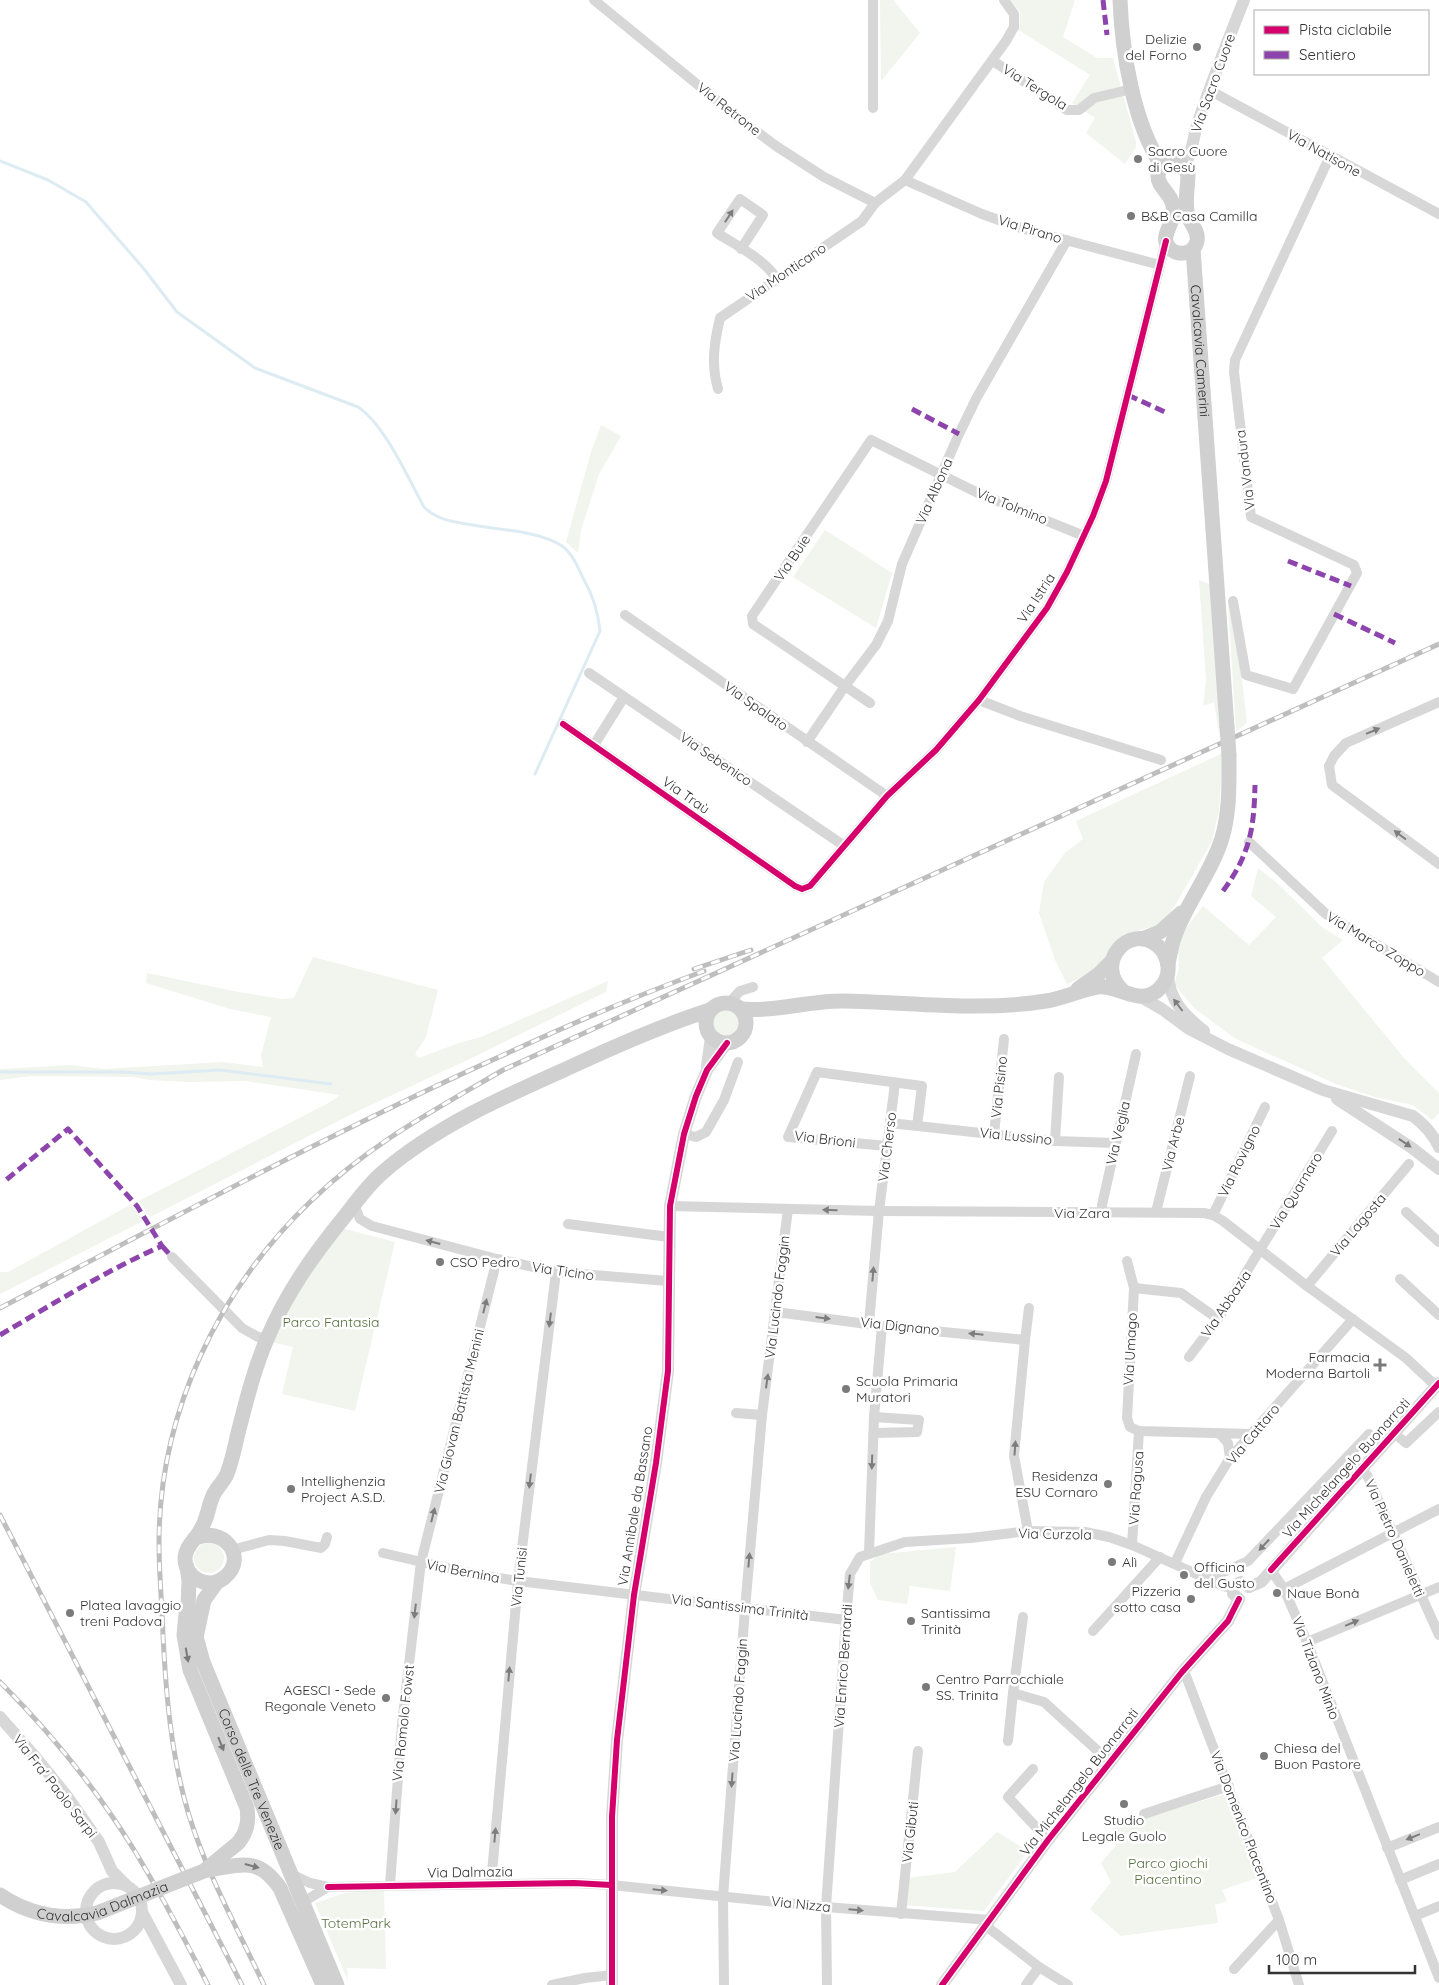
<svg xmlns="http://www.w3.org/2000/svg" width="1439" height="1985" font-family="Quicksand,sans-serif">
<rect width="100%" height="100%" fill="#fff"/>
<g fill="#f1f5ed">
<polygon points="880,0 893,0 920,33 881,81"/>
<polygon points="1010,0 1075,0 1063,37 1097,58 1113,58 1136,142 1136,147 1125,164 1086,133 1095,118 1072,103 1090,75 1017,29 1020,26 1020,12"/>
<polygon points="601,425 621,436 599,474 581,530 578,553 566,542 591,452"/>
<polygon points="825,530 892,573 876,628 793,577"/>
<polygon points="1199,580 1212,585 1220,739 1214,702 1203,706 1206,680"/>
<polygon points="1228,600 1242,679 1247,722 1236,732"/>
<polygon points="1223,753 1219,811 1212,841 1176,904 1166,918 1155,926 1133,932 1092,973 1067,984 1055,960 1039,913 1044,882 1065,853 1083,839 1076,821"/>
<polygon points="1258,868 1276,882 1323,928 1343,940 1322,958 1404,1058 1439,1093 1439,1113 1432,1120 1413,1105 1375,1097 1336,1084 1236,1039 1194,1008 1174,984 1179,968 1178,950 1182,934 1203,906 1249,945 1276,917 1251,896"/>
<polygon points="313,957 438,990 426,1037 415,1054 419,1058 459,1043 481,1037 608,981 606,992 478,1055 358,1111 150,1217 139,1201 332,1101 340,1095 245,1081 189,1082 150,1080 132,1077 32,1076 0,1080 0,1069 70,1065 104,1069 223,1062 263,1067 261,1055 271,1017 230,1009 146,983 147,973 238,992 282,999 294,998"/>
<circle cx="726" cy="1023" r="13"/>
<polygon points="132,1204 143,1221 0,1294 0,1272 8,1272"/>
<polygon points="342,1228 395,1242 355,1411 282,1394 293,1347 271,1342 288,1307"/>
<circle cx="209" cy="1558" r="15"/>
<polygon points="956,1547 950,1591 910,1586 907,1604 878,1600 870,1583 870,1562 880,1554"/>
<polygon points="1225,1794 1257,1878 1222,1890 1227,1901 1215,1905 1218,1923 1121,1936 1090,1909 1111,1882 1101,1863 1118,1843 1112,1828"/>
<polygon points="997,1832 1028,1851 984,1911 903,1905 907,1878 955,1872"/>
<polygon points="384,1890 386,1969 347,1968 348,1981 315,1903 345,1893"/>
</g>
<g fill="none" stroke-linecap="round" stroke-linejoin="round">
<g stroke="#ddebf3" stroke-width="3">
<path d="M0,161L48,180L86,202L144,269L177,312L255,368L358,407C385,425 408,478 424,507C438,521 455,522 473,525C499,530 540,531 562,546C572,553 578,567 583,578C593,595 598,611 600,631L535,774"/>
<polyline points="0,1072 122,1072 151,1074 220,1070 331,1084"/>
</g>
<g stroke="#d7d7d7" stroke-width="10">
<polyline points="594,0 736,116 776,146 824,177 875,203"/>
<polyline points="873,0 873,108"/>
<polyline points="993,61 1067,110 1079,110 1094,98 1132,89"/>
<polyline points="1209,90 1439,214"/>
<polyline points="905,180 982,214 1024,229 1160,265"/>
<path d="M741,249L763,215L740,199L717,233C737,246 763,258 777,279"/>
<path d="M718,389C711,364 714,343 720,318L862,221L875,203L905,180L1006,41L1014,27V14L1004,0"/>
<polyline points="1233,601 1246,675 1293,689 1357,573 1354,565 1251,517 1234,372 1235,360 1330,156"/>
<polyline points="625,615 887,796"/>
<polyline points="589,673 843,845"/>
<polyline points="979,700 1020,716 1161,760"/>
<polyline points="1439,702 1346,743 1334,756 1329,766 1332,785 1439,864"/>
<polyline points="870,703 753,624 752,616 871,440 978,493 1084,536"/>
<polyline points="563,724 795,886 802,889 810,886 887,796 936,750 979,700 1047,608 1067,572 1093,516 1106,481 1166,241"/>
<polyline points="807,742 845,686 876,645 888,621 902,564 959,434 977,397 1067,240"/>
<polyline points="594,745 624,697"/>
<polyline points="1249,842 1326,914 1439,982"/>
<polyline points="729,1003 740,991 753,987"/>
<polyline points="890,1123 1055,1141 1115,1143"/>
<polyline points="684,1134 696,1137 706,1132 724,1100 738,1062"/>
<polyline points="994,1134 1004,1039"/>
<polyline points="1055,1141 1059,1077"/>
<polyline points="887,1146 788,1137 817,1072 922,1086 917,1126"/>
<polyline points="354,1204 360,1219 372,1226 497,1259 556,1272 668,1281"/>
<polyline points="670,1206 879,1211 1204,1213 1213,1215 1223,1221 1307,1286 1406,1358 1436,1386"/>
<polyline points="1156,1212 1190,1076"/>
<polyline points="1406,1212 1439,1242"/>
<polyline points="1103,1213 1102,1205 1136,1054"/>
<polyline points="1213,1215 1265,1107"/>
<polyline points="568,1224 669,1237"/>
<polyline points="172,1257 242,1328 258,1337 267,1338"/>
<polyline points="1127,1261 1134,1288 1127,1418 1130,1427 1139,1431 1251,1434"/>
<polyline points="1400,1279 1439,1315"/>
<polyline points="1307,1286 1409,1164"/>
<polyline points="1134,1288 1181,1293 1218,1319"/>
<polyline points="776,1312 882,1326 1025,1340"/>
<polyline points="869,1323 879,1211 895,1083"/>
<polyline points="1189,1357 1218,1319 1332,1131"/>
<polyline points="736,1413 762,1415"/>
<polyline points="874,1433 917,1432 919,1420 874,1417"/>
<polyline points="1394,1433 1406,1443 1439,1412"/>
<polyline points="1220,1434 1228,1443 1230,1458"/>
<polyline points="1361,1470 1367,1475 1439,1635"/>
<polyline points="1028,1531 1014,1456 1025,1340 1029,1308"/>
<polyline points="1132,1545 1139,1431"/>
<polyline points="232,1550 269,1540 285,1541 321,1548 325,1544 327,1537"/>
<polyline points="383,1553 469,1573 518,1581 846,1620"/>
<polyline points="869,1553 874,1417 882,1326"/>
<polyline points="1175,1563 1206,1497 1230,1458 1353,1319"/>
<polyline points="1271,1570 1284,1589 1307,1642 1439,1978"/>
<polyline points="1208,1579 1248,1561 1369,1434 1383,1446"/>
<polyline points="1284,1589 1439,1509"/>
<polyline points="1093,1631 1160,1557"/>
<polyline points="1307,1642 1439,1587"/>
<polyline points="1182,1672 1186,1676 1279,1920 1299,1985"/>
<polyline points="1013,1693 1023,1617"/>
<polyline points="1008,1741 1013,1693 1044,1702 1110,1762"/>
<polyline points="1033,1769 1008,1797 1048,1840"/>
<polyline points="1144,1814 1229,1786"/>
<polyline points="1387,1848 1439,1827"/>
<polyline points="291,1874 310,1883 328,1887 574,1883 611,1885 826,1907 990,1920"/>
<polyline points="1400,1880 1439,1864"/>
<polyline points="491,1884 518,1581 556,1272"/>
<polyline points="390,1885 402,1724 421,1562 497,1259"/>
<polyline points="304,1906 308,1899 328,1887"/>
<polyline points="901,1914 918,1751"/>
<polyline points="1415,1916 1439,1906"/>
<polyline points="986,1926 1039,1967 1068,1985"/>
<polyline points="1234,1969 1279,1920"/>
<polyline points="552,1985 585,1978 612,1975"/>
<polyline points="724,1985 723,1897 745,1609 762,1415 788,1209"/>
<polyline points="827,1985 826,1907 846,1620 850,1574 860,1557 905,1542 971,1538 1028,1531 1085,1532 1109,1537 1132,1545 1223,1586 1232,1588"/>
<polyline points="1026,1985 1039,1967"/>
</g>
<g stroke="#d7d7d7" stroke-width="12">
<path d="M1183,166C1193,155 1193,136 1198,122C1212,81 1228,40 1244,0"/>
<path d="M1168,974C1169,1000 1184,1015 1204,1031"/>
<path d="M1141,997L1162,1009L1189,1029L1228,1049L1323,1090L1413,1116C1425,1125 1433,1134 1439,1147"/>
<polyline points="707,1066 711,1037"/>
<polyline points="1337,1099 1412,1148 1439,1169"/>
<polyline points="1249,1587 1261,1582 1439,1383"/>
<polyline points="1239,1599 1233,1594 1234,1585 1241,1582 1249,1587"/>
<polyline points="0,1717 37,1759 66,1795 99,1842 112,1871 127,1886"/>
<circle cx="114" cy="1911" r="28"/>
<polyline points="142,1912 181,1985"/>
<polyline points="612,1985 612,1817 617,1740 634,1595 656,1463 668,1371 670,1206 684,1134 696,1096 707,1070 727,1043"/>
<polyline points="942,1985 1048,1840 1182,1672 1228,1621 1239,1599"/>
</g>
<g stroke="#d0d0d0" stroke-width="15">
<path d="M1120,0C1122,51 1133,123 1162,166"/>
<path d="M1170,162L1181,164L1188,174C1188,188 1184,202 1188,216C1191,225 1199,231 1197,241C1194,257 1171,257 1166,242C1163,230 1178,220 1172,202C1169,192 1157,186 1158,175C1159,168 1164,164 1170,162Z"/>
<path id="s1" d="M1193,249L1227,727"/>
<polyline points="1142,939 1160,932 1181,913"/>
<path d="M1168,964C1170,955 1171,946 1174,938C1186,903 1211,874 1222,838C1230,812 1229,782 1229,755"/>
<polyline points="1078,989 1098,975 1112,961"/>
<circle cx="726" cy="1023" r="20"/>
<path d="M741,1009C775,1012 808,1001 842,1001C910,1002 979,1012 1046,1001C1064,998 1080,990 1097,987C1119,984 1142,1009 1161,987C1166,981 1169,974 1168,966C1167,959 1164,951 1158,946C1129,921 1092,965 1124,992"/>
<path d="M194,1539C222,1524 249,1557 225,1577C209,1591 184,1578 185,1557C186,1546 196,1539 201,1529C207,1520 208,1508 212,1498C215,1489 223,1483 227,1474C232,1461 235,1447 238,1433C246,1402 254,1369 267,1339C286,1293 314,1254 345,1216C356,1202 368,1185 382,1173C435,1127 503,1097 566,1069C613,1047 660,1026 710,1010"/>
<path id="s2" d="M187,1567L189,1581L188,1608L203,1662L337,1985"/>
<path d="M186,1614L184,1635L190,1670L247,1808C249,1822 247,1832 238,1843"/>
<polyline points="197,1633 204,1600 217,1582"/>
</g>
<g stroke="#bebebe" stroke-width="5">
<g id="rail">
<polyline points="694,969 751,950"/>
<path d="M0,1308C170,1220 338,1129 512,1051C575,1022 639,995 704,971"/>
<polyline points="0,1515 242,1985"/>
<path d="M0,1682C49,1731 94,1786 131,1845C159,1890 184,1938 208,1985"/>
<path d="M264,1985C237,1928 206,1872 188,1812C171,1754 166,1695 163,1635C162,1604 159,1573 159,1543C159,1413 218,1290 311,1201C371,1143 433,1111 503,1070L1439,644"/>
</g>
</g>
<use href="#rail" stroke="#fff" stroke-width="3" stroke-dasharray="9" stroke-linecap="butt"/>
<g stroke="#d0d0d0" stroke-width="15">
<polyline points="1227,727 1229,755"/>
<path d="M208,1870C242,1865 258,1856 280,1888L323,1985"/>
<path id="s3" d="M0,1895C30,1915 63,1921 97,1913L204,1871L238,1843"/>
</g>
<g stroke="#8e44ad" stroke-width="5" stroke-dasharray="10 5" stroke-linecap="butt">
<polyline points="1103,0 1107,35"/>
<polyline points="1128,395 1167,413"/>
<polyline points="912,409 959,434"/>
<polyline points="1288,561 1351,586"/>
<polyline points="1334,614 1395,643"/>
<path d="M1223,891C1250,854 1254,829 1255,785"/>
<polyline points="162,1246 172,1257"/>
<path d="M0,1335C53,1304 105,1271 162,1246L137,1206L68,1129L6,1180"/>
</g>
<g stroke="#fff" stroke-width="9">
<g id="cycleway">
<polyline points="563,724 795,886 802,889 810,886 887,796 936,750 979,700 1047,608 1067,572 1093,516 1106,481 1166,241"/>
<polyline points="1271,1570 1439,1383"/>
<polyline points="328,1887 574,1883 611,1885"/>
<polyline points="612,1985 612,1817 617,1740 634,1595 656,1463 668,1371 670,1206 684,1134 696,1096 707,1070 727,1043"/>
<polyline points="942,1985 1048,1840 1182,1672 1228,1621 1239,1599"/>
</g>
</g>
<use href="#cycleway" stroke="#d6006c" stroke-width="6"/>
</g>
<defs><path id="oneway-solid" d="M-6-.8H1V-3.2L6.5 0L1 3.2V.8H-6Z" transform="scale(1.25)"/></defs>
<g fill="#7d7d7d">
<use href="#oneway-solid" transform="translate(729 216) rotate(-57)"/>
<use href="#oneway-solid" transform="translate(1373 731) rotate(-23)"/>
<use href="#oneway-solid" transform="translate(1400 835) rotate(-143)"/>
<use href="#oneway-solid" transform="translate(1178 1005) rotate(-127)"/>
<use href="#oneway-solid" transform="translate(1405 1143) rotate(34)"/>
<use href="#oneway-solid" transform="translate(830 1210) rotate(-178)"/>
<use href="#oneway-solid" transform="translate(433 1242) rotate(-165)"/>
<use href="#oneway-solid" transform="translate(873 1274) rotate(-85)"/>
<use href="#oneway-solid" transform="translate(485 1306) rotate(-76)"/>
<use href="#oneway-solid" transform="translate(823 1318) rotate(7)"/>
<use href="#oneway-solid" transform="translate(550 1320) rotate(97)"/>
<use href="#oneway-solid" transform="translate(976 1334) rotate(-174)"/>
<use href="#oneway-solid" transform="translate(767 1381) rotate(-82)"/>
<use href="#oneway-solid" transform="translate(1015 1448) rotate(-86)"/>
<use href="#oneway-solid" transform="translate(872 1462) rotate(92)"/>
<use href="#oneway-solid" transform="translate(530 1481) rotate(97)"/>
<use href="#oneway-solid" transform="translate(433 1515) rotate(-76)"/>
<use href="#oneway-solid" transform="translate(1264 1545) rotate(133)"/>
<use href="#oneway-solid" transform="translate(749 1560) rotate(-85)"/>
<use href="#oneway-solid" transform="translate(849 1582) rotate(97)"/>
<use href="#oneway-solid" transform="translate(415 1611) rotate(97)"/>
<use href="#oneway-solid" transform="translate(1352 1623) rotate(-23)"/>
<use href="#oneway-solid" transform="translate(509 1674) rotate(-85)"/>
<use href="#oneway-solid" transform="translate(732 1780) rotate(94)"/>
<use href="#oneway-solid" transform="translate(396 1807) rotate(94)"/>
<use href="#oneway-solid" transform="translate(495 1835) rotate(-85)"/>
<use href="#oneway-solid" transform="translate(1413 1837) rotate(158)"/>
<use href="#oneway-solid" transform="translate(660 1890) rotate(6)"/>
<use href="#oneway-solid" transform="translate(856 1910) rotate(5)"/>
</g>
<g fill="#7a7a7a">
<use href="#oneway-solid" transform="translate(187 1655) rotate(80)"/>
<use href="#oneway-solid" transform="translate(221 1744) rotate(68)"/>
<use href="#oneway-solid" transform="translate(252 1866) rotate(15)"/>
</g>
<g fill="#7a7a7a" stroke="#fff" stroke-width="2">
<circle cx="1197" cy="47" r="5"/>
<circle cx="1138" cy="159" r="5"/>
<circle cx="1131" cy="216" r="5"/>
<circle cx="440" cy="1262" r="5"/>
<path d="M1377.5 1357.5h5v5h5v5h-5v5h-5v-5h-5v-5h5z"/>
<circle cx="846" cy="1389" r="5"/>
<circle cx="1108" cy="1484" r="5"/>
<circle cx="291" cy="1489" r="5"/>
<circle cx="1112" cy="1562" r="5"/>
<circle cx="1184" cy="1575" r="5"/>
<circle cx="1277" cy="1593" r="5"/>
<circle cx="1191" cy="1599" r="5"/>
<circle cx="70" cy="1613" r="5"/>
<circle cx="911" cy="1621" r="5"/>
<circle cx="926" cy="1687" r="5"/>
<circle cx="386" cy="1698" r="5"/>
<circle cx="1264" cy="1756" r="5"/>
<circle cx="1124" cy="1804" r="5"/>
</g>
<g text-anchor="middle" dominant-baseline="central" stroke-width="5" stroke-linejoin="round" paint-order="stroke">
<g font-size="14" fill="#333" stroke="#fff" text-anchor="start">
<text x="1187" y="39" text-anchor="end">Delizie<tspan x="1187" dy="16">del Forno</tspan></text>
<text x="1148" y="151">Sacro Cuore<tspan x="1148" dy="16">di Gesù</tspan></text>
<text x="1141" y="216">B&amp;B Casa Camilla</text>
<text x="450" y="1262">CSO Pedro</text>
<text x="1370" y="1357" text-anchor="end">Farmacia<tspan x="1370" dy="16">Moderna Bartoli</tspan></text>
<text x="856" y="1381">Scuola Primaria<tspan x="856" dy="16">Muratori</tspan></text>
<text x="1098" y="1476" text-anchor="end">Residenza<tspan x="1098" dy="16">ESU Cornaro</tspan></text>
<text x="301" y="1481">Intellighenzia<tspan x="301" dy="16">Project A.S.D.</tspan></text>
<text x="1122" y="1562">Alì</text>
<text x="1194" y="1567">Officina<tspan x="1194" dy="16">del Gusto</tspan></text>
<text x="1181" y="1591" text-anchor="end">Pizzeria<tspan x="1181" dy="16">sotto casa</tspan></text>
<text x="1287" y="1593">Naue Bonà</text>
<text x="80" y="1605">Platea lavaggio<tspan x="80" dy="16">treni Padova</tspan></text>
<text x="921" y="1613">Santissima<tspan x="921" dy="16">Trinità</tspan></text>
<text x="936" y="1679">Centro Parrocchiale<tspan x="936" dy="16">SS. Trinita</tspan></text>
<text x="376" y="1690" text-anchor="end">AGESCI - Sede<tspan x="376" dy="16">Regonale Veneto</tspan></text>
<text x="1274" y="1748">Chiesa del<tspan x="1274" dy="16">Buon Pastore</tspan></text>
<text x="1124" y="1820" text-anchor="middle">Studio<tspan x="1124" dy="16">Legale Guolo</tspan></text>
</g>
<g font-size="14" fill="#333" stroke="#fff">
<text transform="translate(1213 83) rotate(-70)">Via Sacro Cuore</text>
<text transform="translate(1035 87) rotate(32)">Via Tergola</text>
<text transform="translate(729 109) rotate(38)">Via Retrone</text>
<text transform="translate(1324 153) rotate(29)">Via Natisone</text>
<text transform="translate(1030 229) rotate(17)">Via Pirano</text>
<text transform="translate(786 272) rotate(-34)">Via Monticano</text>
<text stroke="none"><textPath href="#s1" startOffset="102">Cavalcavia Camerini</textPath></text>
<text transform="translate(1245 470) rotate(-97)">Via Vandura</text>
<text transform="translate(934 491) rotate(-66)">Via Albona</text>
<text transform="translate(1012 506) rotate(22)">Via Tolmino</text>
<text transform="translate(792 558) rotate(-56)">Via Buie</text>
<text transform="translate(1036 598) rotate(-57)">Via Istria</text>
<text transform="translate(756 706) rotate(35)">Via Spalato</text>
<text transform="translate(716 759) rotate(34)">Via Sebenico</text>
<text transform="translate(686 795) rotate(35)">Via Traù</text>
<text transform="translate(1376 944) rotate(31)">Via Marco Zoppo</text>
<text transform="translate(999 1087) rotate(-84)">Via Pisino</text>
<text transform="translate(1118 1133) rotate(-77)">Via Veglia</text>
<text transform="translate(1016 1136) rotate(6)">Via Lussino</text>
<text transform="translate(825 1139) rotate(7)">Via Brioni</text>
<text transform="translate(1173 1144) rotate(-76)">Via Arbe</text>
<text transform="translate(887 1147) rotate(-83)">Via Cherso</text>
<text transform="translate(1239 1161) rotate(-64)">Via Rovigno</text>
<text transform="translate(1296 1191) rotate(-59)">Via Quarnaro</text>
<text x="1082" y="1213">Via Zara</text>
<text transform="translate(1358 1225) rotate(-50)">Via Lagosta</text>
<text transform="translate(563 1271) rotate(8)">Via Ticino</text>
<text transform="translate(777 1297) rotate(-83)">Via Lucindo Faggin</text>
<text transform="translate(1226 1304) rotate(-56)">Via Abbazia</text>
<text transform="translate(900 1326) rotate(6)">Via Dignano</text>
<text transform="translate(1130 1349) rotate(-87)">Via Umago</text>
<text transform="translate(459 1411) rotate(-76)">Via Giovan Battista Menini</text>
<text transform="translate(1253 1434) rotate(-50)">Via Cattaro</text>
<text transform="translate(1346 1468) rotate(-48)">Via Michelangelo Buonarroti</text>
<text transform="translate(1136 1488) rotate(-86)">Via Ragusa</text>
<text transform="translate(635 1506) rotate(-81)">Via Annibale da Bassano</text>
<text transform="translate(1055 1534) rotate(1)">Via Curzola</text>
<text transform="translate(1395 1538) rotate(66)">Via Pietro Danieletti</text>
<text transform="translate(463 1571) rotate(11)">Via Bernina</text>
<text transform="translate(519 1577) rotate(-84)">Via Tunisi</text>
<text transform="translate(740 1607) rotate(7)">Via Santissima Trinità</text>
<text transform="translate(843 1666) rotate(-86)">Via Enrico Bernardi</text>
<text transform="translate(1316 1668) rotate(69)">Via Tiziano Minio</text>
<text transform="translate(738 1700) rotate(-86)">Via Lucindo Faggin</text>
<text transform="translate(403 1723) rotate(-84)">Via Romolo Fowst</text>
<text stroke="none"><textPath href="#s2" startOffset="224">Corso delle Tre Venezie</textPath></text>
<text transform="translate(1079 1782) rotate(-52)">Via Michelangelo Buonarroti</text>
<text transform="translate(55 1786) rotate(52)">Via Fra' Paolo Sarpi</text>
<text transform="translate(1244 1827) rotate(69)">Via Domenico Piacentino</text>
<text transform="translate(910 1832) rotate(-84)">Via Gibuti</text>
<text transform="translate(470 1872) rotate(-1)">Via Dalmazia</text>
<text stroke="none"><textPath href="#s3" startOffset="109">Cavalcavia Dalmazia</textPath></text>
<text transform="translate(801 1904) rotate(6)">Via Nizza</text>
</g>
<g font-size="14" fill="#56703f" stroke="#fff">
<text x="331" y="1322">Parco Fantasia</text>
<text x="1168" y="1863">Parco giochi<tspan x="1168" dy="16">Piacentino</tspan></text>
<text x="356" y="1923">TotemPark</text>
</g>
</g>
<rect x="1254" y="10" width="175" height="65" fill="#ffffff" stroke="#adadad"/>
<rect x="1264" y="26" width="25" height="8" fill="#d6006c" stroke="#adadad"/>
<text x="1299" y="35" font-size="15" fill="#333333">Pista ciclabile</text>
<rect x="1264" y="51" width="25" height="8" fill="#8e44ad" stroke="#adadad"/>
<text x="1299" y="60" font-size="15" fill="#333333">Sentiero</text>
<path d="M1269 1965v8h146v-8" fill="none" stroke="#333333" stroke-width="2.5"/>
<text x="1276" y="1965" font-size="15" fill="#333333" stroke="#ffffff" stroke-width="4" paint-order="stroke">100 m</text>
</svg>
